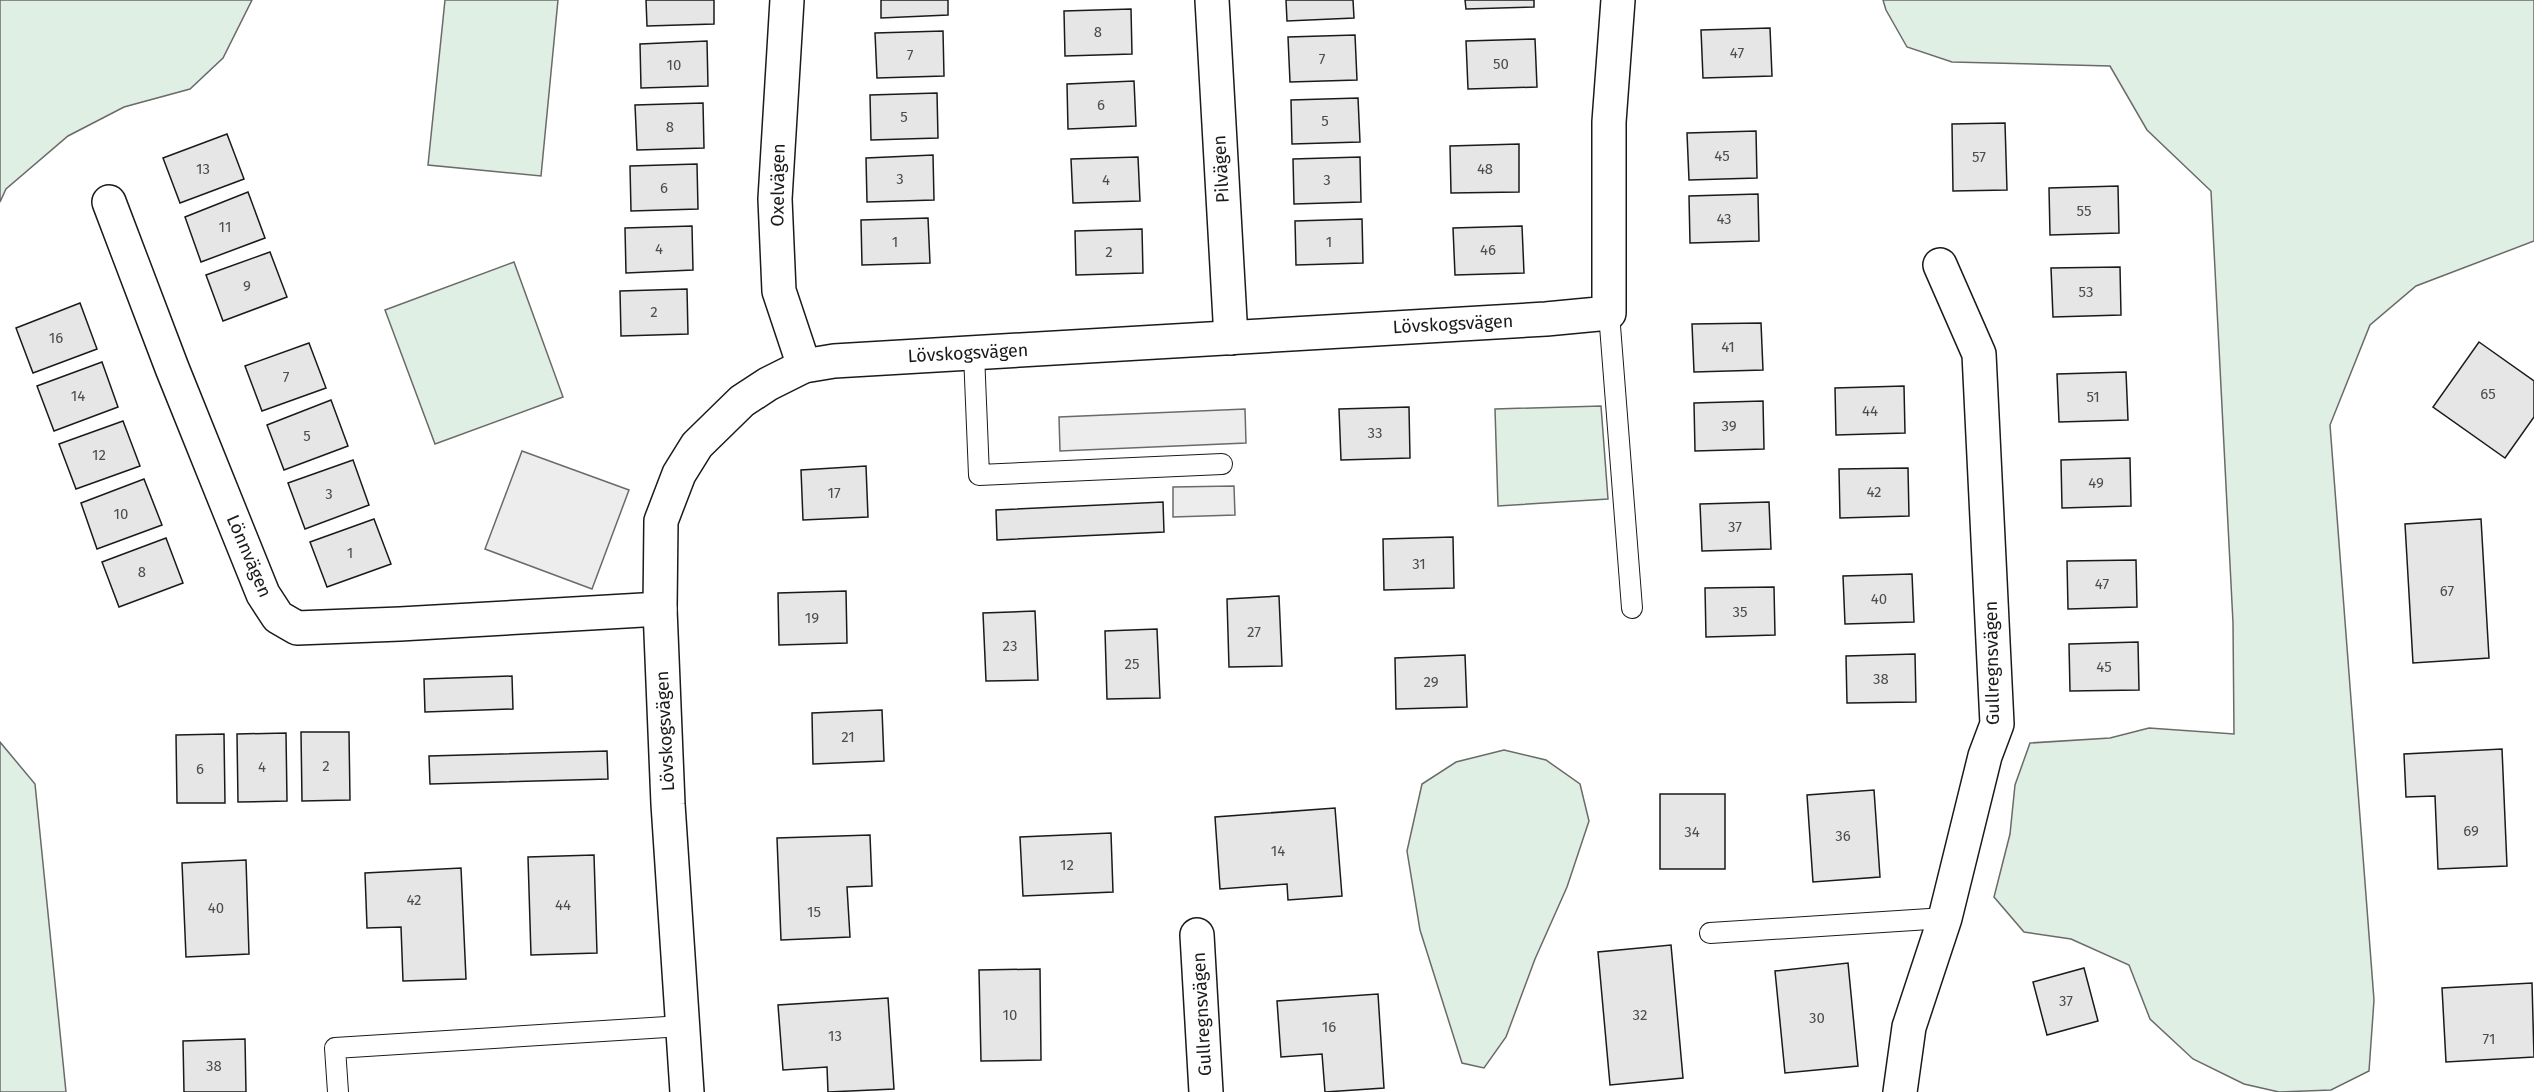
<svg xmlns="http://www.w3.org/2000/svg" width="2534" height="1092" font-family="'Fira Sans',sans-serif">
<rect width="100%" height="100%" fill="#fff"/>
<g fill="#e0efe3" stroke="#6a6a6a" stroke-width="1.5">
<polygon points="0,0 252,0 223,58 190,89 124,107 68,136 6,189 0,202"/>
<polygon points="445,0 558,0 541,176 428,165"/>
<polygon points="1883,0 2534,0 2534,241 2416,286 2370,325 2330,425 2374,1000 2369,1071 2331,1090 2279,1092 2244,1084 2193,1059 2150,1019 2129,965 2071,939 2024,932 1994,897 2010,834 2015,785 2030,743 2110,738 2149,728 2234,734 2233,623 2211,191 2147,130 2110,66 1952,62 1907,47 1886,10"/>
<polygon points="514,262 563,397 435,444 385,310"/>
<polygon points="1601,406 1608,499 1498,506 1495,409"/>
<polygon points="0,742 35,784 66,1092 0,1092"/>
<polygon points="1504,750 1546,760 1580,784 1589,821 1567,887 1535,959 1506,1037 1484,1068 1462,1063 1420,930 1407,851 1422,784 1456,762"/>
</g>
<g fill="#ededed" stroke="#6a6a6a" stroke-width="1.5">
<polygon points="1245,409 1246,443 1060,451 1059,417"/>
<polygon points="522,451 629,490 592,589 485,549"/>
<polygon points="1234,486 1235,515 1173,517 1173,487"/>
</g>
<g fill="#e6e6e6" stroke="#1a1a1a" stroke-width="1.5">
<polygon points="646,0 714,0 714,24 647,26"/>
<polygon points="881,0 948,0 948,15 881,18"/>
<polygon points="1286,0 1353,0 1354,18 1287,21"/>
<polygon points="1465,0 1534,0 1534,7 1466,9"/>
<polygon points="1131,9 1132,54 1065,56 1064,11"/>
<polygon points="1770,28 1772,76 1703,78 1701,30"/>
<polygon points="943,31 944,76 877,78 875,33"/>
<polygon points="1355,35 1357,80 1290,82 1288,37"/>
<polygon points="1535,39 1537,87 1468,89 1466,41"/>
<polygon points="707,41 708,86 641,88 640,44"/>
<polygon points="1134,81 1136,126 1068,129 1067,84"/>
<polygon points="937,93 938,138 871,140 870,95"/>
<polygon points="1358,98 1360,142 1292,144 1291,100"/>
<polygon points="703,103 704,148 637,150 635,105"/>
<polygon points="2005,123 2007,190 1953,191 1952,124"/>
<polygon points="1756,131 1757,178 1689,180 1687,133"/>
<polygon points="227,134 244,179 180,203 163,158"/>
<polygon points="1519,144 1519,192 1451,193 1450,146"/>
<polygon points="933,155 934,200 867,202 866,158"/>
<polygon points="1138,157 1140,201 1073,203 1071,159"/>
<polygon points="1360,157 1361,202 1294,204 1293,159"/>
<polygon points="697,164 698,209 631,211 630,166"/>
<polygon points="2118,186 2119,233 2050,235 2049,188"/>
<polygon points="248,192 265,238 201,262 185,217"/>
<polygon points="1758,194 1759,241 1690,243 1689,196"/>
<polygon points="928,218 930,263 862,265 861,220"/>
<polygon points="1362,219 1363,263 1296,265 1295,221"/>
<polygon points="692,226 693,270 626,273 625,228"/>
<polygon points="1522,226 1524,273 1455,275 1453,228"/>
<polygon points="1142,229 1143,273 1076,275 1075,231"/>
<polygon points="270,252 287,297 223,321 206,275"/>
<polygon points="2120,267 2121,315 2053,317 2051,268"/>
<polygon points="687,289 688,334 621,336 620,291"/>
<polygon points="80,303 97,349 33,373 16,328"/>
<polygon points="1761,323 1763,370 1694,372 1692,324"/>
<polygon points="2479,342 2534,381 2534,417 2505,458 2433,407"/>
<polygon points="309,343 326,388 262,411 245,366"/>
<polygon points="102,362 118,407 54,431 37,386"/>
<polygon points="2126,372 2128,420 2059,422 2057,374"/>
<polygon points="1904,386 1905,433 1836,435 1835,388"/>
<polygon points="331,400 348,446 284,470 267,425"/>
<polygon points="1763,401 1764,449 1695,451 1694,403"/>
<polygon points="1409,407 1410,458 1341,460 1339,409"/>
<polygon points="123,421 140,466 76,489 59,444"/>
<polygon points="2130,458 2131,506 2062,508 2061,460"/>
<polygon points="353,460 369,505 305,529 288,483"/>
<polygon points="866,466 868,517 803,520 801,470"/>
<polygon points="1908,468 1909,516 1840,518 1839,469"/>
<polygon points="144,479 162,525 97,549 81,503"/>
<polygon points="1163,502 1164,532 997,540 996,510"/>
<polygon points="1769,502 1771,549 1702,551 1700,504"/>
<polygon points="374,519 391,564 327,587 310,542"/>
<polygon points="2481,519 2489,658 2413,663 2405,524"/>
<polygon points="1453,537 1454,588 1384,590 1383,539"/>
<polygon points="166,538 183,583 119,607 102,562"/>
<polygon points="2136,560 2137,607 2068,609 2067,561"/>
<polygon points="1912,574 1914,622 1845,624 1843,576"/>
<polygon points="1774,587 1775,635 1706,637 1705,588"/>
<polygon points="846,591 847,643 779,645 778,593"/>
<polygon points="1279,596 1282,666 1229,667 1227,599"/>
<polygon points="1035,611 1038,680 986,681 983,613"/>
<polygon points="1157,629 1160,698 1107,699 1105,631"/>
<polygon points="2138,642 2139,690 2070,691 2069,644"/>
<polygon points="1915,654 1916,702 1847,703 1846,656"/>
<polygon points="1465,655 1467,707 1396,709 1395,658"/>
<polygon points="512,676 513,709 425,712 424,679"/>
<polygon points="882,710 884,761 813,764 812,713"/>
<polygon points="301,732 349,732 350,800 302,801"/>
<polygon points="286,733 287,801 238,802 237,734"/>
<polygon points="224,734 225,803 177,803 176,735"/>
<polygon points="2502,749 2507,866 2438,869 2435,796 2406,797 2404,754"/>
<polygon points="607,751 608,779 430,784 429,756"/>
<polygon points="1874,790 1880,877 1813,882 1807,795"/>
<rect x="1660" y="794" width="65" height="75"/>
<polygon points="1335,808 1342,896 1288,900 1287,884 1220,889 1215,817"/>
<polygon points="1111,833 1113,892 1023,896 1020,837"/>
<polygon points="870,835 872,886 847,887 850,937 781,940 777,838"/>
<polygon points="594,855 597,953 531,955 528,857"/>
<polygon points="246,860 249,954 186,957 182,863"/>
<polygon points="461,868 466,979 403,981 401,927 367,928 365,873"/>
<polygon points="1671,945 1683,1078 1610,1085 1598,952"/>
<polygon points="1848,963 1858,1066 1785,1073 1775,971"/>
<polygon points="2084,968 2098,1021 2047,1035 2033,982"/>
<polygon points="1040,969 1041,1060 981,1061 979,970"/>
<polygon points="2532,983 2534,1057 2446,1062 2442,988"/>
<polygon points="1378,994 1384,1088 1325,1092 1322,1054 1281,1057 1277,1001"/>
<polygon points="888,998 894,1089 828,1092 827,1067 783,1070 778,1005"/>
<polygon points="245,1039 246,1092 184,1092 183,1041"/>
</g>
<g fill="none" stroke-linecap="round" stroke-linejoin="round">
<g stroke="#1a1a1a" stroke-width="22">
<g id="service">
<polyline points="1609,313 1632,608"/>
<polyline points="974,354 979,475 1222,464"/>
<polyline points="1710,933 1945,918"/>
<polyline points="338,1092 335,1048 682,1026"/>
</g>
</g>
<g stroke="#1a1a1a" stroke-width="36">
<g id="minor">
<polyline points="787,0 775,199 779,291 804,366"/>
<polyline points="1212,0 1231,338"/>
<polyline points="109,202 172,368 263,594 278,617 297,628 400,624 660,609"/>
<polyline points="1197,935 1206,1092"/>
<polyline points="687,1092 668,804 660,609 661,521 679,474 697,445 742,401 768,384 804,366 834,361 1546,319 1609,313 1609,122 1618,0"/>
<polyline points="1900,1092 1909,1027 1945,918 1985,756 1997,724 1979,354 1940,265"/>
</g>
</g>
<use href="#service" stroke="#fff" stroke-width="20"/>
<use href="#minor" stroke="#fff" stroke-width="33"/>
</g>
<g text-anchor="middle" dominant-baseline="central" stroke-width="4.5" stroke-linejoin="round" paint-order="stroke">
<g font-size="15" fill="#4d4d4d">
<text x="1098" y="32">8</text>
<text x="1737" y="53">47</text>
<text x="910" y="55">7</text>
<text x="1322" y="59">7</text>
<text x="1501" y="64">50</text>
<text x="674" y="65">10</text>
<text x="1101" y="105">6</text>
<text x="904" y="117">5</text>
<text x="1325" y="121">5</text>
<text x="670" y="127">8</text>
<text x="1722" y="156">45</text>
<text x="1979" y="157">57</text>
<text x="203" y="169">13</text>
<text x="1485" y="169">48</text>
<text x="900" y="179">3</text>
<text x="1106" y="180">4</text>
<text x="1327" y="180">3</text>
<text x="664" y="188">6</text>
<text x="2084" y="211">55</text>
<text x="1724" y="219">43</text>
<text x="225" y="227">11</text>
<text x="895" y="242">1</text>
<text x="1329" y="242">1</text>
<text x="659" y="249">4</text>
<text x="1488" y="250">46</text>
<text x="1109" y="252">2</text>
<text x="247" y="286">9</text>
<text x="2086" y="292">53</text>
<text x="654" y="312">2</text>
<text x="56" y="338">16</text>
<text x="1728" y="347">41</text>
<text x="286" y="377">7</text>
<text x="2488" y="394">65</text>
<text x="78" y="396">14</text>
<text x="2093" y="397">51</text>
<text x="1870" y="411">44</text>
<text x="1729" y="426">39</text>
<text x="1375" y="433">33</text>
<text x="307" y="436">5</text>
<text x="99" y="455">12</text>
<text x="2096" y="483">49</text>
<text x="1874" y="492">42</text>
<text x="834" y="493">17</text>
<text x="329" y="494">3</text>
<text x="121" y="514">10</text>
<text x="1735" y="527">37</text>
<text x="350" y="553">1</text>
<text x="1419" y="564">31</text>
<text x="142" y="572">8</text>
<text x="2102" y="584">47</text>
<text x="2447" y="591">67</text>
<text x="1879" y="599">40</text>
<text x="1740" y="612">35</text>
<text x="812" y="618">19</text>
<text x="1254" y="632">27</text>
<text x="1010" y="646">23</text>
<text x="1132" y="664">25</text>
<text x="2104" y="667">45</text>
<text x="1881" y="679">38</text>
<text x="1431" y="682">29</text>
<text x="848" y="737">21</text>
<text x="326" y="766">2</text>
<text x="262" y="767">4</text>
<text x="200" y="769">6</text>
<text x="2471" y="831">69</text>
<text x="1692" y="832">34</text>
<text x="1843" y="836">36</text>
<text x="1278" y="851">14</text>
<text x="1067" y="865">12</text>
<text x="414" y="900">42</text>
<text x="563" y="905">44</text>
<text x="216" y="908">40</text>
<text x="814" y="912">15</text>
<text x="2066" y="1001">37</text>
<text x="1010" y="1015">10</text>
<text x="1640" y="1015">32</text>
<text x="1817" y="1018">30</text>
<text x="1329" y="1027">16</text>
<text x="835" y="1036">13</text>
<text x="2489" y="1039">71</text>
<text x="214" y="1066">38</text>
</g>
<g font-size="18" fill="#1a1a1a" stroke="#fff">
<text transform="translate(1221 169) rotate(-93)">Pilvägen</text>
<text transform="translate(778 185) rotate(-89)">Oxelvägen</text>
<text transform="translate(1453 324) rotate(-3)">Lövskogsvägen</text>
<text transform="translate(968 353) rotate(-3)">Lövskogsvägen</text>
<text transform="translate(249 556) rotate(67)">Lönnvägen</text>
<text transform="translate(1992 663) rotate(-91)">Gullregnsvägen</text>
<text transform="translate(665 731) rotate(-93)">Lövskogsvägen</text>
<text transform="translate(1202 1014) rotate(-93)">Gullregnsvägen</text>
</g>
</g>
</svg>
